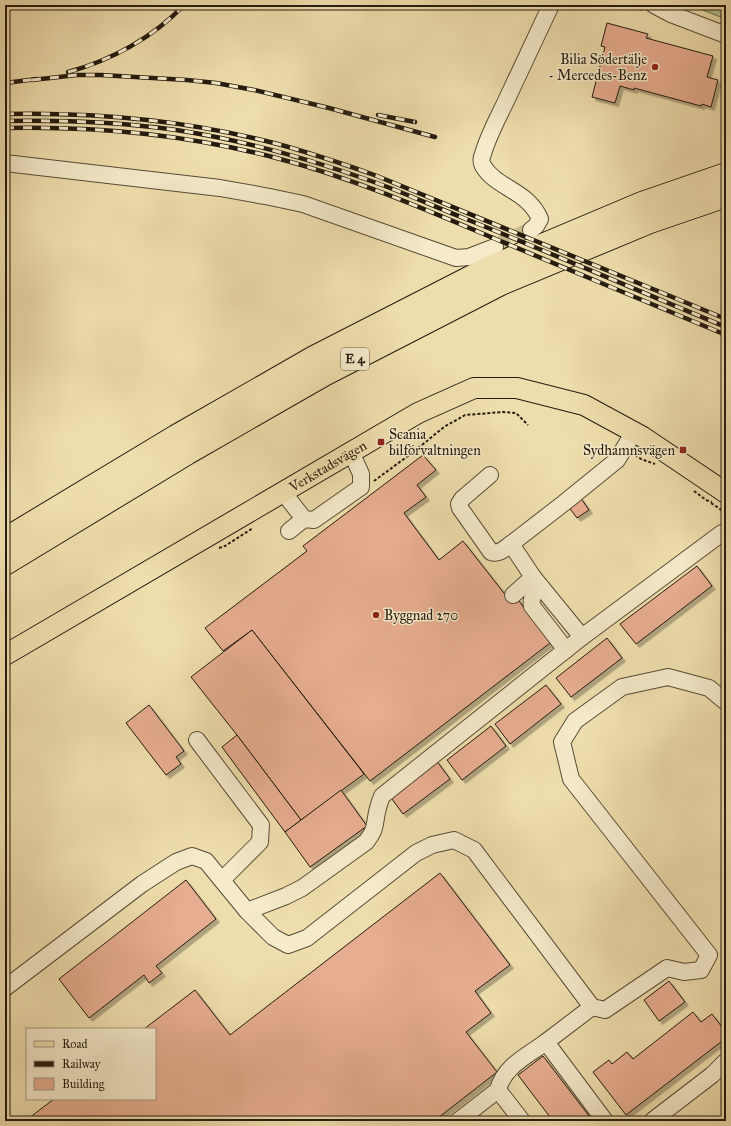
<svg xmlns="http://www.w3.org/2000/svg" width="731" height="1126" font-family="'IM FELL Great Primer',serif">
<defs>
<filter id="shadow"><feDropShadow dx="3.5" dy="3.5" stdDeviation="0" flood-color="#0004"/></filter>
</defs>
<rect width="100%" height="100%" fill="#efdead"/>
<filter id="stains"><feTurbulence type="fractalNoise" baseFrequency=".005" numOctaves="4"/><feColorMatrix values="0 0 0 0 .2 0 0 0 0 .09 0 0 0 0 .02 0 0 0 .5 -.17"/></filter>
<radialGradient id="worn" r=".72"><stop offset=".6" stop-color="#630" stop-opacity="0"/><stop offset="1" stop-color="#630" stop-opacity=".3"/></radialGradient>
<polygon fill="#b5c28d" stroke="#6c6e4e" points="696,5 726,5 726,19 705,11"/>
<g fill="#e7ad90" stroke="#241b0f" filter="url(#shadow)">
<polygon points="607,23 648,34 646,38 713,56 707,77 718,80 711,107 702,104 701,106 634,88 634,90 620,86 615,103 592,97 605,47 601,46"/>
<polygon points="423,455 436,470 417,485 426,497 404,513 439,560 463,541 511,602 516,597 550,643 370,781 252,630 223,651 205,628 307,551 303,546"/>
<polygon points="580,497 589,510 577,518 568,506"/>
<polygon points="697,566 712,586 636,644 620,624"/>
<polygon points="252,630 364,774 301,820 237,735 191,677"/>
<polygon points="607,638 622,658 571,697 556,678"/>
<polygon points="546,685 561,704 510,744 495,724"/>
<polygon points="149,705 184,751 176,757 181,764 166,775 126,723"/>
<polygon points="491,726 506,746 462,780 447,760"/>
<polygon points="237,735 301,820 285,832 222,747"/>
<polygon points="436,760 450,779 403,814 389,795"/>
<polygon points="341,790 367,826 310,867 285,832"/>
<polygon points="440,873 510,965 475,991 491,1013 466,1032 497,1072 434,1121 25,1121 54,1099 155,1099 155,1029 144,1029 195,990 230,1035"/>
<polygon points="186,880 216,919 156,966 162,973 149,983 144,975 89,1018 59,979"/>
<polygon points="669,981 685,1002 659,1021 644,1000"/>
<polygon points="693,1012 701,1022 712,1014 722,1027 726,1023 726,1038 626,1115 593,1072 609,1060 612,1064 627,1052 633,1059"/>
<polygon points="543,1056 593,1121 553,1121 518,1075"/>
</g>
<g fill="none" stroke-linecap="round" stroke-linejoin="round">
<polyline stroke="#c6b78d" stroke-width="16" stroke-dasharray="16 8" stroke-linecap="butt" points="495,247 531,230"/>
<g stroke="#574c36" stroke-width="18">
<g id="minor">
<polyline points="654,5 671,14 726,35"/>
<polyline points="5,163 220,188 270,197 303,204 456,258 469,257 495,247"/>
<path d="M531,230L536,226L540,219C528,190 497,189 483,166C481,162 481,158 483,154C488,136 498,118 506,101C521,69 536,37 551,5"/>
<path d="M490,475L462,499L459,504L460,508L491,552C499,555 505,548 511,544"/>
<polyline points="283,492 304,519 314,520 361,487 361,474 351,452"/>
<polyline points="289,531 304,519"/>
<path d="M541,587C535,593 530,597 532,606L566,650"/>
<polyline points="513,595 533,577"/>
<polyline points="582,637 722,533"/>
<polyline points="197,740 261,825 260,842 222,880"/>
<path d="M247,911L286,896L302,888L366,842C376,829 374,827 377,812C378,807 380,801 382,796L582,637L533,577L511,544L564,503L617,460L634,432"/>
<polyline points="5,988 142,884 176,862 192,856 206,861 247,911 273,937 288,945 307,938 416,853 432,845 454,840 474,850 592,1007 605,1010 667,968 684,972 701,970 709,955 571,779 562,742 575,721 622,687 668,677 709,688 726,702"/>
<polyline points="546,1042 592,1007"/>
<path d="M498,1090C504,1066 527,1056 546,1042L605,1121"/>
<polyline points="458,1121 498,1090 522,1121"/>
<polyline points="652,1121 712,1075 726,1061"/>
</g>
</g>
<g stroke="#241b0f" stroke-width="22">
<g id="major">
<path id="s1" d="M5,655L418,413L474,388H517L584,405L643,437L726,493"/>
</g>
</g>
<g stroke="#241b0f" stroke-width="24">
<g id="highway">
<polyline points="5,539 176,436 314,357 490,267 642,203 726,174"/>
<polyline points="5,564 188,453 324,375 501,284 650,222 726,196"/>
</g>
</g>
<g stroke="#241b0f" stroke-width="2" stroke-dasharray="3 2" stroke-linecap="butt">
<polyline points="632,5 642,10"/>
<polyline points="635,455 641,459 655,464"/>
<polyline points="374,481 412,453 444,427 465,415 503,412 516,413 528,425"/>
<polyline points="694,491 706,500 712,502"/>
<polyline points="711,503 726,513"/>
<polyline points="219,548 225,546 253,528"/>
</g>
<use href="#minor" stroke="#f5eaca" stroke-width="16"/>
<use href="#major" stroke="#efdead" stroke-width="20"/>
<use href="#highway" stroke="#efdead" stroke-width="22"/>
<g stroke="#241b0f" stroke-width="4.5">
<g id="rail">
<path d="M68,72C110,61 154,37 184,5"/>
<polyline points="32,80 77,75 101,75 187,80 216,83 254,90 329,108 435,137"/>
<polyline points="5,83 37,79"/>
<path d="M5,114C99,112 194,121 285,146C316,155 347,165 377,176L726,319"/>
<polyline points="378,115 415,122"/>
<path d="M5,121C62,120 119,122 176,130C243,140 310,159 374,182C405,193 435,207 466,219C553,254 639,291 726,327"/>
<path d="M5,128C97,126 191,135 280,159C355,179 427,210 498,240C574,272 650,303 726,335"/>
</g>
</g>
<use href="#rail" stroke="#f5eaca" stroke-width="3" stroke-dasharray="9" stroke-linecap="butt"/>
</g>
<g fill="#8f2418" stroke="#f5eaca" stroke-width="1.5">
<circle cx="655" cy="67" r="4"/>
<rect x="377" y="438" width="8" height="8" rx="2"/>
<rect x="679" y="446" width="8" height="8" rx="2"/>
<circle cx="376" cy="615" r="4"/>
</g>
<g text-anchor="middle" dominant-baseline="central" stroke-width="3" stroke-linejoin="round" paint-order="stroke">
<rect fill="#f5eaca" stroke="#635947" stroke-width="1" x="341" y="348" width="28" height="22" rx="3"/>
<g font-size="13" font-weight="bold" fill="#241b0f">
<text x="355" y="359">E 4</text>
</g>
<g font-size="14" fill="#241b0f" stroke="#f5eaca" text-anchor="end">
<text x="647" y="59">Bilia Södertälje<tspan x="647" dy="16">- Mercedes-Benz</tspan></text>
<text x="389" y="434" text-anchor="start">Scania<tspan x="389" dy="16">bilförvaltningen</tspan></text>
<text x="675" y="450">Sydhamnsvägen</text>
<text x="384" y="615" text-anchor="start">Byggnad 270</text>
</g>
<g font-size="14" fill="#241b0f" stroke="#f5eaca">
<text stroke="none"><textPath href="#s1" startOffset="374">Verkstadsvägen</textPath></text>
</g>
</g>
<rect width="731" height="1126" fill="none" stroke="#efdead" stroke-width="20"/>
<rect x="6" y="6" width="719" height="1114" fill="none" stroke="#241b0f" stroke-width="2"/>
<rect x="10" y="10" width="711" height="1106" fill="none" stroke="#241b0f"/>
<rect x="26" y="1028" width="130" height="72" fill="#f5eaca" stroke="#a1977f"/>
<rect x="34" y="1041" width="20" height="6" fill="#efdead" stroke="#a1977f"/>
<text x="62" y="1048" font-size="12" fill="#241b0f">Road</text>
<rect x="34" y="1061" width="20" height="6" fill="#241b0f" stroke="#a1977f"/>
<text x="62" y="1068" font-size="12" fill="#241b0f">Railway</text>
<rect x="34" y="1078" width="20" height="12" fill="#e7ad90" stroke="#a1977f"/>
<text x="62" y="1088" font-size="12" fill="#241b0f">Building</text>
<rect width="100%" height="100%" filter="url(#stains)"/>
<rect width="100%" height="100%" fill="url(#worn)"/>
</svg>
